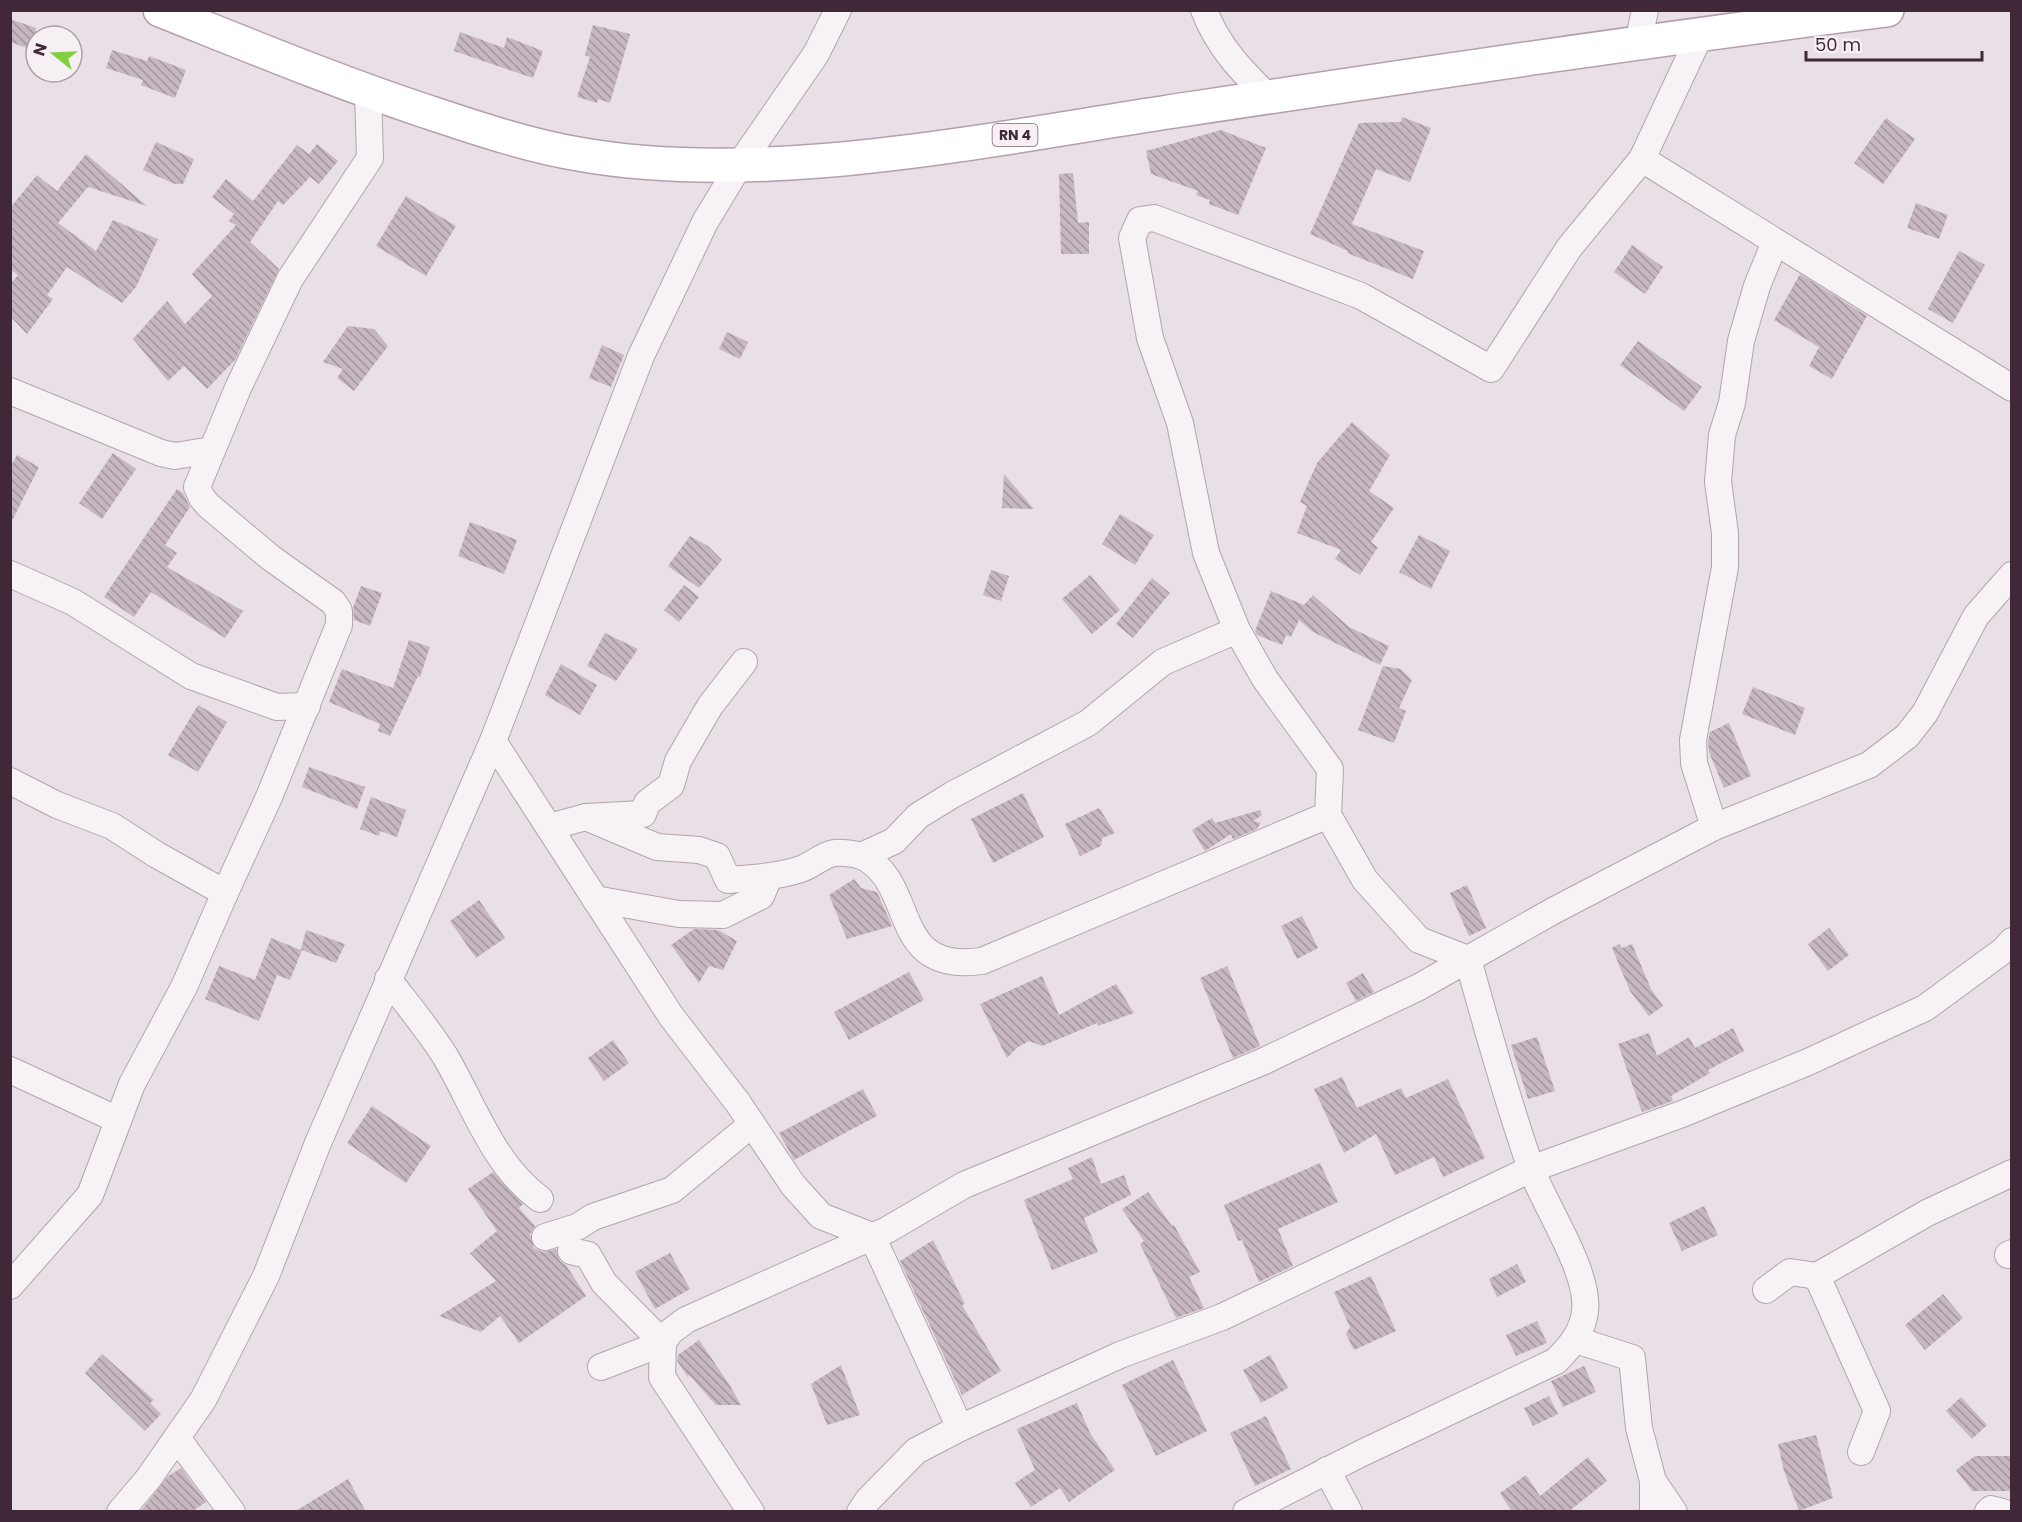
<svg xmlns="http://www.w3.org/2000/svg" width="2022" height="1522" font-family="Poppins,sans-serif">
<defs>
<pattern id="building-back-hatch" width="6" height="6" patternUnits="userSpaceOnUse" patternTransform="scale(1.5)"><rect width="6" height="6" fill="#c6b7c1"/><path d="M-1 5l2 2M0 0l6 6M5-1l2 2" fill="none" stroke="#a2959e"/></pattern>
</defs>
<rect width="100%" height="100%" fill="#e9dfe6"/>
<g fill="url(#building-back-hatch)">
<polygon points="10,19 36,28 36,51 10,42"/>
<polygon points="593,25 630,34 610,103 598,99 597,103 577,97 590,57 585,55"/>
<polygon points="460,32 504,48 507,37 543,51 533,78 454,51"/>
<polygon points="112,50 147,61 149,56 186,70 175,98 141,85 143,80 106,68"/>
<polygon points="1402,117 1431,128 1410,182 1376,169 1352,224 1424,251 1413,279 1347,253 1348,251 1310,234 1359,123 1401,122"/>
<polygon points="1886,118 1915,139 1883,184 1854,163"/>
<polygon points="1221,130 1266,148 1238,215 1209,204 1210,200 1196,195 1198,191 1151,174 1146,151"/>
<polygon points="156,142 194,159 183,184 175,184 143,170"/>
<polygon points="317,144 338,161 319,184 310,177 283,205 278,201 250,242 279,269 235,360 207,389 184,366 168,381 133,339 167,301 185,324 212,296 192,274 236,225 229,221 234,214 212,197 226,179 253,201 297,145 309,154"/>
<polygon points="86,154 147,206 88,187 58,223 96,251 113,220 158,239 136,287 122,303 67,267 47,295 53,299 27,334 10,316 10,284 18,275 10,269 10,208 37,175 57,191"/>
<polygon points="1073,173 1078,223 1089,222 1089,254 1061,254 1059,174"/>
<polygon points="406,196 456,226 426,276 376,246"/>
<polygon points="1916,203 1948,215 1939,239 1907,228"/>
<polygon points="1632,245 1663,267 1645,294 1614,272"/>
<polygon points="1959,251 1985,265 1953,323 1928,309"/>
<polygon points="1800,274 1867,316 1832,379 1809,366 1819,347 1774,320"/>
<polygon points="348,326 374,329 388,346 354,391 337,378 343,369 323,362"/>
<polygon points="727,332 748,342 740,359 719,349"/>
<polygon points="1638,341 1702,387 1684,411 1620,365"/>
<polygon points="602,345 624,355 611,387 589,378"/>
<polygon points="1352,422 1390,455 1369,491 1394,508 1371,542 1378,547 1360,575 1335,559 1341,550 1297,533 1307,506 1300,502 1317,463"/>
<polygon points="113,453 136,469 102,519 79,503"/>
<polygon points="17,455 39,467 10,525 10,468"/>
<polygon points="1004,474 1034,509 1002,508"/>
<polygon points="177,489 183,493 190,507 165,545 177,553 167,567 243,611 225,638 151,592 134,617 104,597"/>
<polygon points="1120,514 1154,535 1135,565 1102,544"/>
<polygon points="470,522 517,540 504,574 458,556"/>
<polygon points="1419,535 1450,551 1431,589 1399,572"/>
<polygon points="690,536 708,546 722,560 699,588 668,566"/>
<polygon points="991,570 1009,576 1001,601 983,595"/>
<polygon points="1090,575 1120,610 1092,634 1062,599"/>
<polygon points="1152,578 1170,593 1133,638 1116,624"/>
<polygon points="684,585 699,597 679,622 664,610"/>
<polygon points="361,586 382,593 370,626 354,620 353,608"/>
<polygon points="1271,591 1304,605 1313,595 1349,627 1389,646 1380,665 1313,632 1299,620 1291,637 1286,635 1282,645 1257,635 1255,631"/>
<polygon points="605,633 638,649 616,681 587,666"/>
<polygon points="409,640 430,647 420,677 418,676 390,736 378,731 380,724 329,702 342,669 393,688"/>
<polygon points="561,664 597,685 580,715 545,695"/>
<polygon points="1383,666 1401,669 1412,680 1399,708 1406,711 1394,743 1358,730"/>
<polygon points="1753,687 1805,708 1795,735 1742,714"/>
<polygon points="198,705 227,722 198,772 168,755"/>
<polygon points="1729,723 1751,776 1724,788 1709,752 1708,741 1710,732"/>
<polygon points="309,767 365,787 357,809 302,787"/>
<polygon points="1023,793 1044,837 993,863 971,819"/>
<polygon points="371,797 406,810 397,837 380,831 379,836 360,829"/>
<polygon points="1099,808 1115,833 1102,838 1101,846 1080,856 1065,824"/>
<polygon points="1260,810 1262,815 1253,821 1261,823 1257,829 1233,839 1231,834 1205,851 1192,830 1212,818 1215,823"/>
<polygon points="854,879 861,888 877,892 892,926 847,939 829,895"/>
<polygon points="1467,885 1486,928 1469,936 1450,893"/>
<polygon points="479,900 505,938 476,958 450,921"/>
<polygon points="1302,916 1318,948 1297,959 1281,926"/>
<polygon points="1829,928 1849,955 1828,971 1808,944"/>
<polygon points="694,929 718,930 737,941 723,970 709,966 699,983 671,945"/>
<polygon points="306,930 345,944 336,963 302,950 290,980 277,975 259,1021 205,999 219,966 255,980 271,938 301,950"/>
<polygon points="1619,944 1622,948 1632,944 1651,989 1663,1006 1649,1016 1630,991 1612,948"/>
<polygon points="1227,966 1260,1046 1233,1058 1200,978"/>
<polygon points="909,972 924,1000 849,1040 834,1012"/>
<polygon points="1363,973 1374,992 1356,1001 1346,983"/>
<polygon points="1042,976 1059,1015 1116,984 1134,1013 1098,1026 1097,1023 1042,1046 1029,1041 1018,1047 1007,1058 980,1004"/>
<polygon points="1733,1028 1744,1051 1708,1070 1710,1073 1671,1096 1673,1101 1642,1112 1618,1044 1649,1033 1657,1056 1689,1037 1695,1048"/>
<polygon points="1537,1037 1555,1091 1528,1099 1511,1045"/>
<polygon points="613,1040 629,1063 604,1081 588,1058"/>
<polygon points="1342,1077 1357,1108 1401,1088 1406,1098 1448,1079 1485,1158 1443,1177 1434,1157 1395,1175 1376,1134 1344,1153 1314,1089"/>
<polygon points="863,1089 877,1116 794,1160 779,1133"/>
<polygon points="372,1106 431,1146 406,1183 347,1143"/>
<polygon points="1092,1157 1101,1184 1124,1175 1131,1195 1084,1218 1098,1252 1052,1270 1024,1200 1073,1179 1068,1168"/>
<polygon points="1320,1163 1338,1202 1278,1229 1293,1266 1259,1282 1242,1240 1238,1241 1224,1205"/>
<polygon points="493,1172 523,1204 519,1208 535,1226 530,1234 534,1248 542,1252 556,1249 560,1261 566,1265 586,1296 519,1343 500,1316 481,1332 439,1316 496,1281 470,1253 497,1231 468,1189"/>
<polygon points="1148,1192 1172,1226 1174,1225 1200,1272 1189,1277 1204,1308 1176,1318 1140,1244 1144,1241 1122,1209"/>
<polygon points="1704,1206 1718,1235 1682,1251 1669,1223"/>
<polygon points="933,1240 965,1304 962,1305 1001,1371 962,1395 900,1261"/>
<polygon points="670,1253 690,1289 655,1309 635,1272"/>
<polygon points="1517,1264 1526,1282 1497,1297 1489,1279"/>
<polygon points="1371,1276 1396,1331 1354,1350 1346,1334 1350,1327 1334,1292"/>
<polygon points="1943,1294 1963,1318 1925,1350 1905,1325"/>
<polygon points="1537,1321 1547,1343 1516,1356 1506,1335"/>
<polygon points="699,1340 729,1384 741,1405 716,1405 689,1375 688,1377 677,1361 678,1355"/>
<polygon points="102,1354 154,1400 150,1403 161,1414 145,1431 85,1373"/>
<polygon points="1270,1355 1288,1388 1261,1403 1243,1370"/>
<polygon points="1173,1360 1207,1431 1156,1456 1122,1385"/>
<polygon points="841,1365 860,1415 827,1425 811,1384"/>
<polygon points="1584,1366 1596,1392 1563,1407 1551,1381"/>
<polygon points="1549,1396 1558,1414 1533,1426 1524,1408"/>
<polygon points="1961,1397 1987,1425 1972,1439 1946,1411"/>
<polygon points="1077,1403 1090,1433 1115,1470 1069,1502 1060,1488 1031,1507 1015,1483 1035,1470 1017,1429"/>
<polygon points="1266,1416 1291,1469 1255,1486 1230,1433"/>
<polygon points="1816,1435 1833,1498 1799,1511 1784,1471 1778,1444"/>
<polygon points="1975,1456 2012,1456 2012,1491 1972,1491 1956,1470"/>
<polygon points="1588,1457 1607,1481 1568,1512 1512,1512 1500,1493 1526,1475 1540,1496"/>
<polygon points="181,1468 206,1502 191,1512 140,1512 168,1476"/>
<polygon points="348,1479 366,1512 294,1512"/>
</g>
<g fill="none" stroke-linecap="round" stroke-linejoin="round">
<g stroke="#b3a4ae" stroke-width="28">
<g id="street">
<path d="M1204,10C1218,47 1241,70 1268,97"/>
<polyline points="1638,43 1645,10"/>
<polyline points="1642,159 2012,388"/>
<polyline points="10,391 161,453 175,456 212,450"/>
<polyline points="10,574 73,602 191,676 277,707 307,706"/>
<polyline points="493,741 671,1016 738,1103 793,1185 821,1216 872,1236 960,1428"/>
<polyline points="10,781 57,805 112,826 157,855 225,893 184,987 132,1084 90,1195 10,1286"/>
<path d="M586,817L657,847L699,850L717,856L728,880C753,878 777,877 801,869C812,865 823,855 834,853C841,852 856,854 862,856C919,884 887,974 982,961L1328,815"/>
<polyline points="549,827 586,817 643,814 647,803 671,785 678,761 710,706 744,662"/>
<polyline points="1714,827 1694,763 1693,740 1725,567 1725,533 1718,482 1722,435 1732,403 1741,341 1757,286 1775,242"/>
<polyline points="861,856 894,841 918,816 952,795 1088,723 1163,662 1237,630"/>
<polyline points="225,893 269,797 339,625 339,611 333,602 271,558 209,506 202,498 197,487 238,388 290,279 370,158 368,92"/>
<polyline points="595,899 679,914 723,915 761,896 769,877"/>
<path d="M388,979C407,1004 428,1029 445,1056C474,1105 493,1165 540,1199"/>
<polyline points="10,1070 118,1120"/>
<polyline points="545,1237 577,1227 593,1217 672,1190 752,1124"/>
<polyline points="571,1251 588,1255 604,1283 663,1343 601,1367"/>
<polyline points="2008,1255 2012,1253"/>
<polyline points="1766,1290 1790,1272 1817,1276"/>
<polyline points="1576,1340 1632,1358 1639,1428 1653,1481 1653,1512"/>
<polyline points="177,1438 232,1512"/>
<polyline points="1861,1452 1877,1411 1817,1276 1927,1213 2012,1173"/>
<polyline points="1327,1470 1349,1512"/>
<polyline points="1653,1481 1674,1512"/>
<polyline points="120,1512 148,1479 203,1400 266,1276 318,1143 493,741 641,356 705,222 740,164 816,54 838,10"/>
<polyline points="751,1512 662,1377 663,1343 670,1332 686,1320 887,1230 964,1185 1262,1062 1419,987 1553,911 1714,827 1869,765 1907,736 1925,713 1976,616 2012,575"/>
<polyline points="860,1512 868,1500 916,1451 960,1428 1120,1355 1222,1317 1531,1169 1682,1114 1808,1062 1925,1008 2004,950 2012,941"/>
<path d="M1246,1512L1360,1454L1556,1361C1570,1347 1583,1332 1585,1311C1590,1272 1544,1205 1530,1166C1507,1098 1487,1029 1468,959L1419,940L1365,880L1328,815L1330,769L1265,679L1237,630L1206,553L1180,423L1150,338L1132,238L1140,220L1154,218L1361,296L1491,369L1569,248L1642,159L1701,33"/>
<polyline points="1988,1512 1991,1509 2003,1512"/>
</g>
</g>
<g stroke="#b59fae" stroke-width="36">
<path id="primary" d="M160,10C248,45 335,81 425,111C476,128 526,145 578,154C763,187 984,140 1168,112C1408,76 1647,40 1887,10"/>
</g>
<use href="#street" stroke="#f7f2f5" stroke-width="26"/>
<use href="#primary" stroke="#fff" stroke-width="33"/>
</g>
<g text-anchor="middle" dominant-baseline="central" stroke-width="5" stroke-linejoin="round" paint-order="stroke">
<rect fill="#f6eff4" stroke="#776470" stroke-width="1.5" x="992.5" y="124" width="45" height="22" rx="4.5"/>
<g font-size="14" font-weight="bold" fill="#402838">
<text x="1015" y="135">RN 4</text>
</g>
</g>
<rect width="2022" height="1522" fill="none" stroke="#402838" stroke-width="24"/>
<g transform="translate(54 54) rotate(288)"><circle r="28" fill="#f6eff4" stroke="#ad9fa9" stroke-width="1.5"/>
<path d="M0-4.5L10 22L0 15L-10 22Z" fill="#82d042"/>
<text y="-9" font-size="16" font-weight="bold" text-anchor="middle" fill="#402838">N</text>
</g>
<path d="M1806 51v9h176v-9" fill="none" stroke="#402838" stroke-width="3"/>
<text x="1815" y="51" font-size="18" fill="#402838" stroke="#f6eff4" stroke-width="4.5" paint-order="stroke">50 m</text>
</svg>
